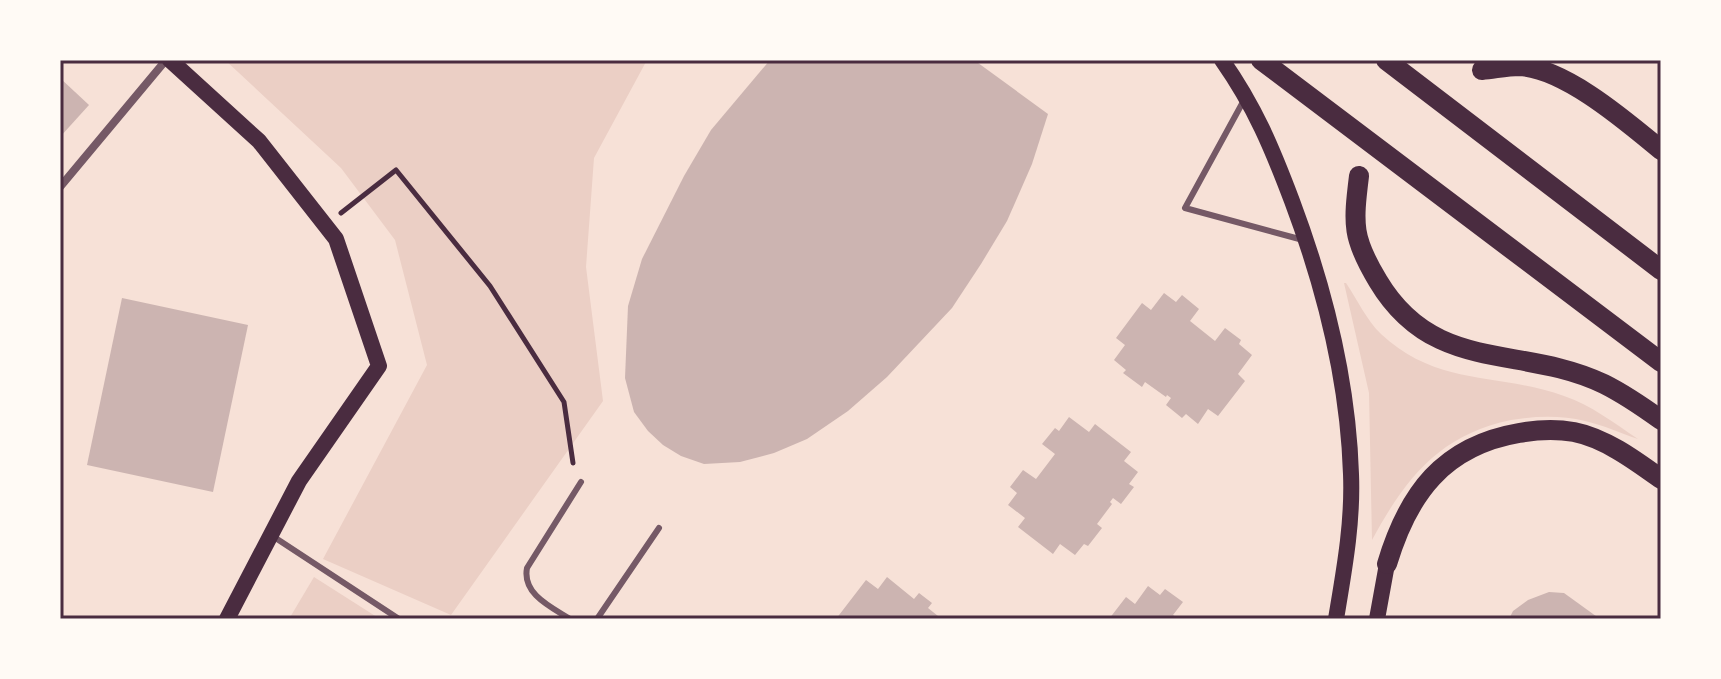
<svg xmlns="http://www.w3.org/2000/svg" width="1721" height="679" font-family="Barlow,sans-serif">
<rect width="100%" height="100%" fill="#f7e1d7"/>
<g fill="#ebcfc5">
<polygon points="225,60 647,60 594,158 586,267 603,401 451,615 323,559 427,365 395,240 341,168"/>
<path d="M1344,283H1346C1357,299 1367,321 1381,334C1438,387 1497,372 1564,396C1591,405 1614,423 1638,439C1620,433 1603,425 1585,421C1561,415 1535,416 1511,420C1439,435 1405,479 1372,540L1369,393Z"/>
<polygon points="314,577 380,619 289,619"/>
</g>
<g fill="#ccb4b1">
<polygon points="770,60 974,60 1048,114 1032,164 1007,221 981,264 952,308 887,377 848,411 807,439 774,453 740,462 704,464 681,456 663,445 648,431 634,412 625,378 628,306 642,259 684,176 711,130"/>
<polygon points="60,78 89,105 60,137"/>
<polygon points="1164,293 1176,302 1182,295 1199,309 1190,321 1215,341 1225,328 1241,340 1239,344 1252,355 1238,374 1245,381 1218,416 1208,409 1198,424 1186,414 1182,418 1166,405 1171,398 1167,395 1166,397 1145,382 1142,387 1123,373 1126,370 1114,360 1125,345 1116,338 1142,303 1151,310"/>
<polygon points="122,298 248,325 213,492 87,465"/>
<polygon points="1069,417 1089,432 1095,424 1131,452 1124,461 1138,472 1129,484 1134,487 1121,504 1113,498 1110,502 1112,504 1097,524 1102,528 1088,546 1084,544 1075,555 1060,544 1053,554 1018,527 1025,518 1008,505 1017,493 1010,487 1023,470 1036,479 1055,454 1042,444 1055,428 1059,431"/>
<polygon points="887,577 914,599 919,593 932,603 928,608 938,616 936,619 836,619 866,580 878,589"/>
<polygon points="1148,586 1160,595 1165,589 1183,602 1173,615 1179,619 1109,619 1126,597 1135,604"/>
<polygon points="1549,592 1564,593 1600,619 1509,619 1513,611 1528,600"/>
</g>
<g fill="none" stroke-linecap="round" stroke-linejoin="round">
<polyline stroke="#4a2c40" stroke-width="5" points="341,213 396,170 490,286 564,402 573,463"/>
<g stroke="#755966" stroke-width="6">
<polyline points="1244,100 1185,208 1303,240"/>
<polyline points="274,537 399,619"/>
<path d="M570,619C551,607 522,594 527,568L581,482"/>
<polyline points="597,619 659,528"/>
</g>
<polyline stroke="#755966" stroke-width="8" points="60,187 166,60"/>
<g stroke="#4a2c40" stroke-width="16">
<polyline points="170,60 259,141 336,239 379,366 299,481 227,619"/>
<path d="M1222,60C1255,107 1272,148 1292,201C1325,289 1348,379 1351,474C1353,523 1344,571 1336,619"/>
<polyline points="1377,619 1387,564"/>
</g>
<g stroke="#4a2c40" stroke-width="20">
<polyline points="1261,60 1661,362"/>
<polyline points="1386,60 1661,270"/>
<path d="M1482,70C1494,69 1507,66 1519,66C1565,68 1627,122 1661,150"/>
<path d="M1359,176C1353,225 1352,238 1378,281C1434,375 1521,344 1604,384C1624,394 1643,407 1661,420"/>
<path d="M1387,564C1408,494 1443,446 1519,433C1536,430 1556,429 1574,432C1605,438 1636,461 1661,479"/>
</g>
</g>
<rect width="1721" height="679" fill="none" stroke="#fffaf5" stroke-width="124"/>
<rect x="62" y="62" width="1597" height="555" fill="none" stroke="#4a2c40" stroke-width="3"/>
</svg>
